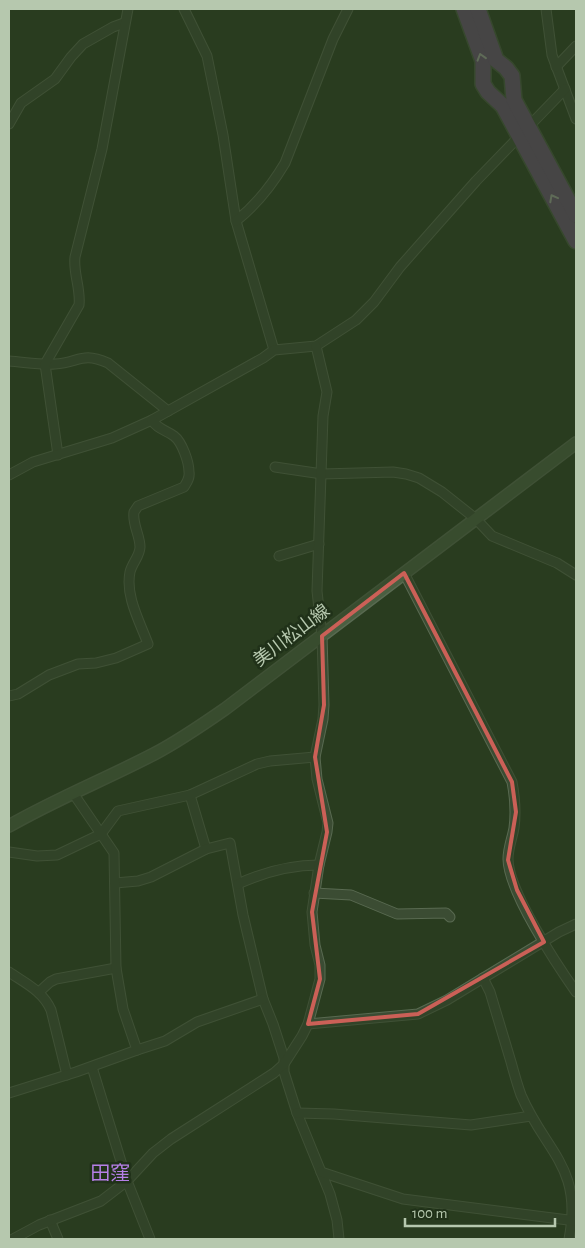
<svg xmlns="http://www.w3.org/2000/svg" width="585" height="1248" font-family="'Alegreya Sans','Noto Sans JP',sans-serif">
<rect width="100%" height="100%" fill="#293c1f"/>
<g fill="none" stroke-linecap="round" stroke-linejoin="round">
<g stroke="#596a51" stroke-width="11">
<g id="minor">
<polyline points="184,9 207,56 223,135 236,221 274,350"/>
<polyline points="546,9 552,55 576,119"/>
<polyline points="556,67 576,46"/>
<polyline points="9,124 21,103 55,79 71,57 83,44 113,27 124,23"/>
<path d="M236,221C256,205 272,185 285,163L333,39L348,9"/>
<path d="M9,361C24,362 40,365 55,364C79,363 81,351 108,363L168,411"/>
<path d="M58,455L45,364L79,305C81,289 73,273 75,257L102,149L128,9"/>
<polyline points="275,467 322,474 393,472 406,474 419,478 442,492 476,519 492,536 557,563 576,575"/>
<polyline points="9,475 33,462 112,438 152,420 263,358 274,350 316,346 356,320 374,302 400,267 476,181 565,89"/>
<polyline points="279,556 319,544"/>
<path d="M404,573L512,782C515,798 516,813 514,828C512,839 508,848 508,859C508,891 557,965 576,992"/>
<path d="M9,696L18,694L49,675L78,664L96,663L116,658L148,644C140,622 125,596 130,572C132,563 140,556 140,547C140,535 132,524 134,512L138,506L184,487C187,482 190,478 189,472C189,462 182,442 174,436C166,430 157,429 152,420"/>
<polyline points="190,795 206,849"/>
<polyline points="9,852 37,856 57,855 101,834 118,811 190,795 257,764 270,761 315,757"/>
<polyline points="115,883 138,881 151,877 206,849 230,843 243,915 263,999 273,1024 284,1058 284,1072 297,1113 330,1194 337,1220 339,1239"/>
<path d="M238,884C262,873 292,865 319,865"/>
<polyline points="314,893 351,895 397,914 446,913 450,917"/>
<path d="M9,972C25,983 43,991 51,1010L67,1075"/>
<path d="M483,978L490,992C497,1015 504,1038 511,1062C514,1073 517,1084 521,1095C546,1153 583,1167 569,1239"/>
<polyline points="39,992 50,982 56,979 116,968"/>
<polyline points="308,1024 418,1014 447,1000 559,932 576,924"/>
<polyline points="137,1050 165,1041 197,1022 263,999"/>
<polyline points="92,1067 127,1181 150,1239"/>
<polyline points="9,1093 76,1072 137,1050 123,1009 116,968 114,853 73,793"/>
<polyline points="297,1113 334,1114 471,1125 531,1116"/>
<polyline points="321,1172 403,1199 576,1221"/>
<polyline points="50,1220 58,1239"/>
<polyline points="13,1239 39,1225 101,1201 127,1181 153,1153 171,1139 274,1073 284,1064 302,1036 308,1024 320,979 320,965 315,945 312,912 319,865 327,832 328,823 317,779 315,757 323,719 324,705 322,636 317,591 323,416 327,392 316,346"/>
</g>
</g>
<g stroke="#596a51" stroke-width="14">
<path id="secondary" d="M9,826C56,799 106,779 154,754C179,741 202,725 225,709L576,443"/>
</g>
<g stroke="#46573e" stroke-width="18">
<g id="motorway">
<polyline points="464,9 483,61 483,84 488,92 503,106 576,241"/>
<polyline points="478,9 496,60 506,68 512,76 514,100 576,215"/>
</g>
</g>
<use href="#minor" stroke="#3b4c33" stroke-width="9"/>
<use href="#secondary" stroke="#4a5f41" stroke-width="11"/>
<use href="#motorway" stroke="#685073" stroke-width="15"/>
</g>
<defs><path id="oneway-chevron" d="M-2-3.5L2.5 0L-2 3.5" fill="none" stroke-width="1.6" stroke-linecap="round" stroke-linejoin="round" transform="scale(1.25)"/></defs>
<g stroke="#9fa49c">
<use href="#oneway-chevron" transform="translate(481 57) rotate(-107)"/>
<use href="#oneway-chevron" transform="translate(553 198) rotate(-118)"/>
</g>
<path d="M0 0H585V1248H0ZM404,573L512,782L516,812L508,860L517,890L544,942L418,1014L308,1024L320,979L312,912L327,832L315,757L324,705L322,636Z" fill="#293c1f" fill-opacity=".55" fill-rule="evenodd"/>
<path fill="none" stroke="#cb6057" stroke-width="4" stroke-linejoin="round" d="M404,573L512,782L516,812L508,860L517,890L544,942L418,1014L308,1024L320,979L312,912L327,832L315,757L324,705L322,636Z"/>
<g text-anchor="middle" dominant-baseline="central" stroke-width="5" stroke-linejoin="round" paint-order="stroke">
<g font-size="18" fill="#b6c8ae" stroke="#203119">
<text transform="translate(292 636) rotate(-37)">美川松山線</text>
</g>
<g font-size="20" fill="#b57fe6" stroke="#203119">
<text x="110" y="1174">田窪</text>
</g>
</g>
<rect width="585" height="1248" fill="none" stroke="#b6c8ae" stroke-width="20"/>
<path d="M405 1218v8h150v-8" fill="none" stroke="#b6c8ae" stroke-width="2.5"/>
<text x="412" y="1218" font-size="15" fill="#b6c8ae" stroke="#203119" stroke-width="4" paint-order="stroke">100 m</text>
</svg>
